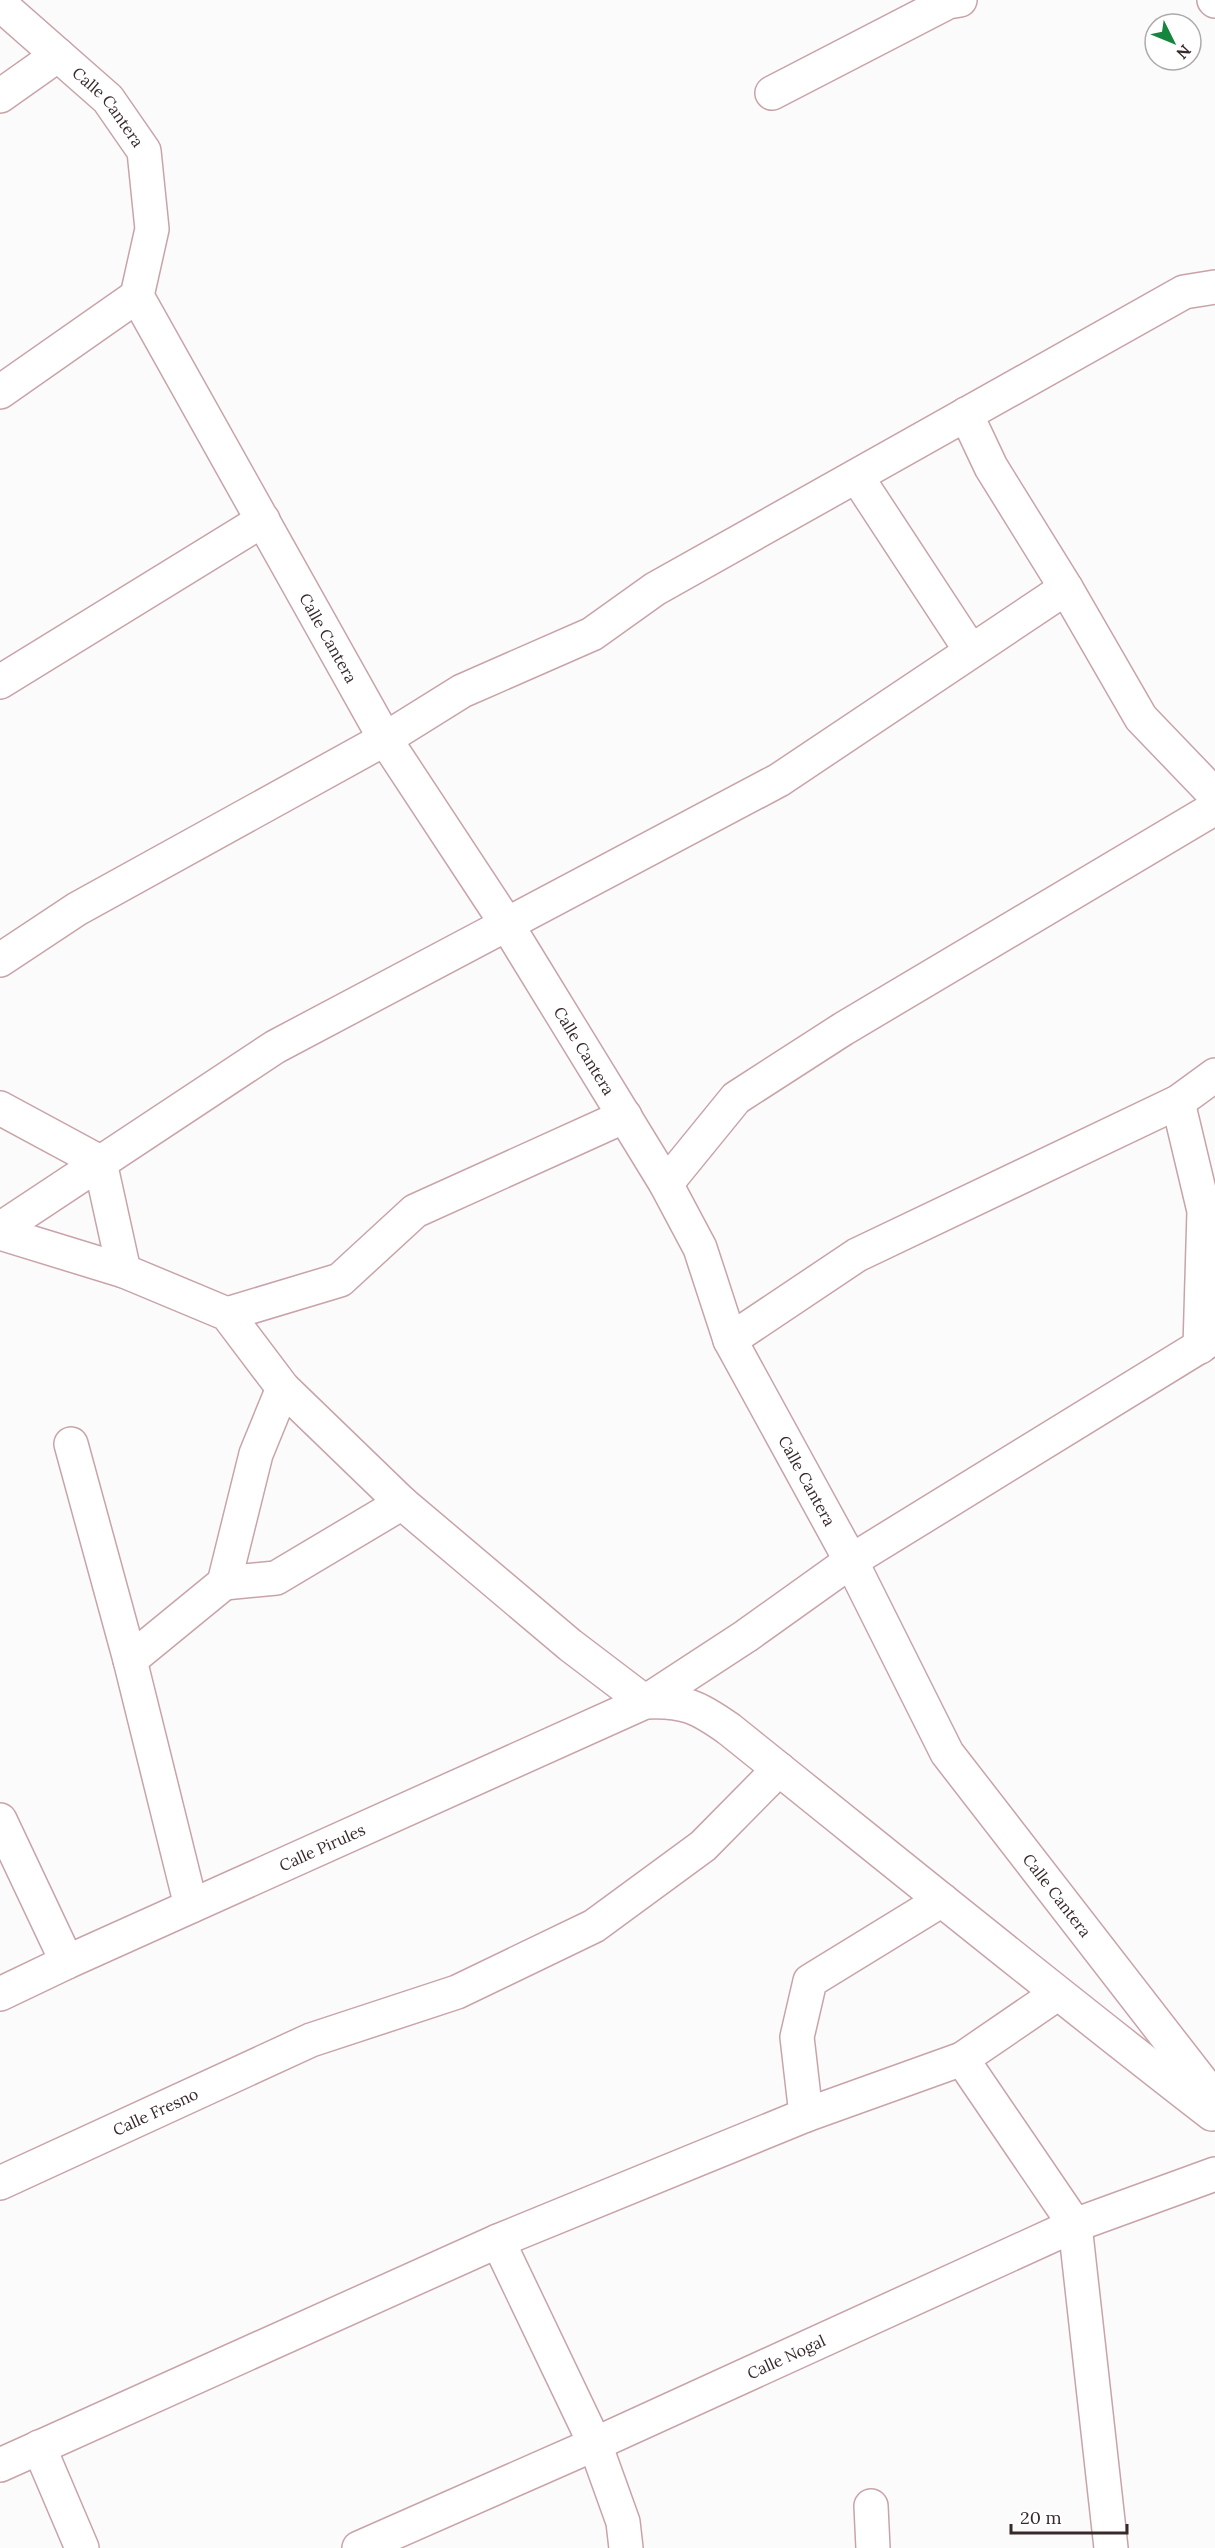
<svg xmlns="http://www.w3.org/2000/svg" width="1215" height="2548" font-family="Lora,serif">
<rect width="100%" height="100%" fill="#fbfbfb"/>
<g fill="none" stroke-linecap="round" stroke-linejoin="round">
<g stroke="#c8a4a8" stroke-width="36">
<g id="minor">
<polyline points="1214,0 1215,1"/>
<path id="s1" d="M0,4L108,99L144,151L152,229L137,296L385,739L506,923L666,1184L700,1248L730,1340L851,1561L947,1753L1215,2099"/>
<polyline points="772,93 948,2 960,0"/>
<polyline points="0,96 58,55"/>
<polyline points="0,392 137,296"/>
<polyline points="966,414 991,467 1066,588 1141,718 1215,795"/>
<polyline points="857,477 971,651"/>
<polyline points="0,682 263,520"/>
<polyline points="0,960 77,909 385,739 462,691 592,634 655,589 1184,292 1215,287"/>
<polyline points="1178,1102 1204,1211 1200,1347"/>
<polyline points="0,1108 100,1162 124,1271"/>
<polyline points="666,1184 736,1098 843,1029 1215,808"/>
<polyline points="0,1229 275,1047 779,780 1066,588"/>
<polyline points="0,1233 124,1271 227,1314 283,1388 402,1503 570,1645 645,1702"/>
<polyline points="227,1314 340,1280 415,1211 625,1116"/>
<polyline points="730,1340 857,1255 1178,1102 1215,1075"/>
<polyline points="71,1444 130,1660 191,1906"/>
<polyline points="224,1583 276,1578 402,1503"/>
<polyline points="130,1660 224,1583 256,1454 283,1388"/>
<path d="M645,1702C684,1700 698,1707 729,1729C890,1858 1049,1988 1212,2114"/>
<polyline points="0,1820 67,1962"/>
<path id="s2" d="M0,1994L67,1962L645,1702L746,1636L851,1561L1215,1337"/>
<polyline points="1057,1994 962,2059 1075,2225 1111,2548"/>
<polyline points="806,2115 797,2037 810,1981 942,1900"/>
<path id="s3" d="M0,2183L311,2040L457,1992L594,1926L703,1846L779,1769"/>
<polyline points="498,2241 595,2444 623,2522 626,2548"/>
<polyline points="39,2447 82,2548"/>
<polyline points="0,2465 498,2241 806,2115 962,2059"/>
<polyline points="871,2506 873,2548"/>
<path id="s4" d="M359,2548L595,2444L1075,2225L1215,2174"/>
</g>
</g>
<use href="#minor" stroke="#fff" stroke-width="33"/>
</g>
<g text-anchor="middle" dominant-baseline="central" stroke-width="5" stroke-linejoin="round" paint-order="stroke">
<g font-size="16" fill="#382a2b" stroke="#fff">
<text stroke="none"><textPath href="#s1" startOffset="150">Calle Cantera</textPath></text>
<text stroke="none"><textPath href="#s1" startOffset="746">Calle Cantera</textPath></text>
<text stroke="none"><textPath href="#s1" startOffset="1232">Calle Cantera</textPath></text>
<text stroke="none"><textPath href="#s1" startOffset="1718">Calle Cantera</textPath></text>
<text stroke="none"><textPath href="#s2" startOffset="354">Calle Pirules</textPath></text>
<text stroke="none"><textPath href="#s1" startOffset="2204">Calle Cantera</textPath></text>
<text stroke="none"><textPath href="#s3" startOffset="171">Calle Fresno</textPath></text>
<text stroke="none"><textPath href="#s4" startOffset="468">Calle Nogal</textPath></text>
</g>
</g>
<g transform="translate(1173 42) rotate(133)"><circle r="28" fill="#ffffff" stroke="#afaaaa" stroke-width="1.5"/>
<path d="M0-4.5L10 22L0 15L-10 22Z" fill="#16853d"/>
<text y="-9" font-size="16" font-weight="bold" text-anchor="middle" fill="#382a2b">N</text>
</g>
<path d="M1011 2524v9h116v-9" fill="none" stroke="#382a2b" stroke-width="3"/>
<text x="1020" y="2524" font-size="18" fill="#382a2b" stroke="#ffffff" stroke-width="4.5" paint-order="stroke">20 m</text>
</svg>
